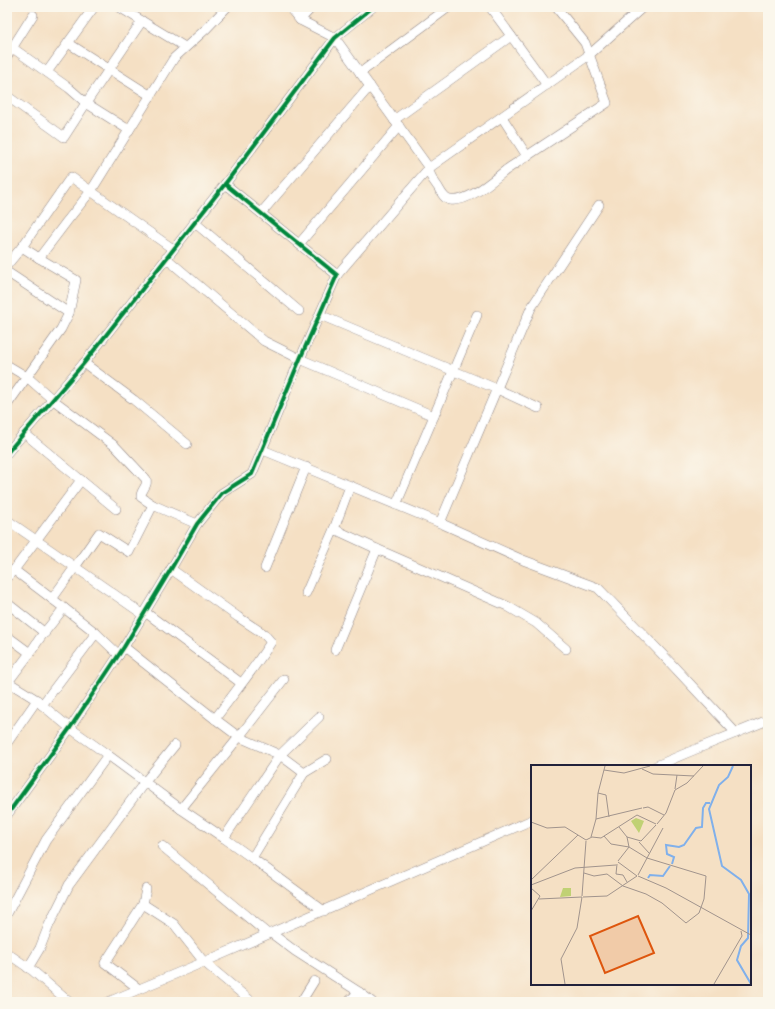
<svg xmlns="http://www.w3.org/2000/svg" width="775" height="1009" font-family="'IM FELL Double Pica',serif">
<rect width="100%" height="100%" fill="#fbf7ec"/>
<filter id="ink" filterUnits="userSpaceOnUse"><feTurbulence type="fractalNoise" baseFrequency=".025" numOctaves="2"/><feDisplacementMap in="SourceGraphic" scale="8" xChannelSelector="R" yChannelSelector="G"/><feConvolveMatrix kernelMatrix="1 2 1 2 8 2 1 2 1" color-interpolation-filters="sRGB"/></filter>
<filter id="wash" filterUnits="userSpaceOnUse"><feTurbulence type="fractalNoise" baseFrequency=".012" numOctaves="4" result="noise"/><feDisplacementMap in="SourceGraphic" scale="16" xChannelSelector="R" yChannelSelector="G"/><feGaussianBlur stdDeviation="0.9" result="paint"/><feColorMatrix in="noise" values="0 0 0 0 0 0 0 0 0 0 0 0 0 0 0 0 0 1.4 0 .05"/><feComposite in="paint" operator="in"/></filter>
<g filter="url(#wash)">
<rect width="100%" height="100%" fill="#f5e0c4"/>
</g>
<g filter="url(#ink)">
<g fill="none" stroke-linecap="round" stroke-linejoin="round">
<g stroke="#8c8180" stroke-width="10">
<g id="minor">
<polyline points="119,7 185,47"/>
<path d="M289,7L300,20L335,38L429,168C429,176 434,181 438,187C441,192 444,199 450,200C468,203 493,180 506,170C513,165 520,161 527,156L607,103L585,43L556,7"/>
<polyline points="490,7 547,85"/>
<polyline points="300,20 312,7"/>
<polyline points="68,43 151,96"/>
<polyline points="7,44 69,88 86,103 64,137 7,96"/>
<polyline points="7,56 33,15"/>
<polyline points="47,72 94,7"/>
<polyline points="360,73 449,7"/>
<polyline points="502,117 527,156"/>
<polyline points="394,120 511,36"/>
<polyline points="129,130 86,103 142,21"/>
<polyline points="261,213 370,86"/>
<polyline points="194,222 299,311"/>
<polyline points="299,244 399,126"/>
<polyline points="22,247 39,258 67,221 91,191 174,58 206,29 227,7"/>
<polyline points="39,258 76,280 69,313"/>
<polyline points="166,258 264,341 300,359 434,416"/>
<polyline points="7,265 22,247 71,177 173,249"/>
<polyline points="7,272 69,313 61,329 7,405"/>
<polyline points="337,275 429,168 589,55 643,7"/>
<polyline points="320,315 497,389 538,408"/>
<polyline points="84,363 134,400 187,444"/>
<path d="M7,365L27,377L52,399L115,446L146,479C149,486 140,490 141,497L153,505"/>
<polyline points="24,433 116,509"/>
<polyline points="263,450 438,522 523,560 598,588 663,655 736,733"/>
<polyline points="7,453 84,363 225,184 335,38 373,7"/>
<polyline points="396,505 477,315"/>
<polyline points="7,520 75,567 99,533 129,552 153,505 197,524"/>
<polyline points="440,523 531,308 599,205"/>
<polyline points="334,529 377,549 507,606 536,623 566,649"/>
<polyline points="265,568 306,467"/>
<path d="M171,569L238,617L264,634L271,642C254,669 234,693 215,719"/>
<polyline points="7,577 14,570 81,480"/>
<polyline points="306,593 334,529 350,486"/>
<polyline points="52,599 75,567 144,615"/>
<polyline points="7,603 45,633"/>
<polyline points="64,608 96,633 119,655"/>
<polyline points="145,612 241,683"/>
<polyline points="7,636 30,653"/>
<polyline points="124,647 215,719 239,737 181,809 224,838"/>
<polyline points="335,650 377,549"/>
<polyline points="284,679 239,737 280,755 304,773"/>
<polyline points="7,682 8,682 30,653 40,638 64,608 14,570"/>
<polyline points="7,684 8,682 37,700 42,705 70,728 108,755"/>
<polyline points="42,705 96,633"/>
<polyline points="7,743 37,700"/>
<polyline points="656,766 689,752 768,720"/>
<polyline points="7,815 70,728 124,647 171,569 197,524 222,493 252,474 300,359 337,275 225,184"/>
<polyline points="162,846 268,934"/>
<polyline points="252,858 224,838 280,755 319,717"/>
<polyline points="143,904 174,924 204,962 252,1002"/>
<polyline points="324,911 252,858 304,773 327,759"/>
<polyline points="7,914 46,840 108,755 181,809"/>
<polyline points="271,933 295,951 359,992 372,1002"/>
<polyline points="7,953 33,971 69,1002"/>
<polyline points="28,968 40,948 49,925 69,885 144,783 175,745"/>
<polyline points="139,989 105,963 143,904 146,889"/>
<polyline points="108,1002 204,962 532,820"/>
<polyline points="301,1002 314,981"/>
<polyline points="348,1002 359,992"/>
</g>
</g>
<use href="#minor" stroke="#fff" stroke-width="9"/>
<g stroke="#fbf7ec" stroke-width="6">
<g id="cycleway">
<polyline points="7,453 84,363 225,184 335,38 373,7"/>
<polyline points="7,815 70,728 124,647 171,569 197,524 222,493 252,474 300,359 337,275 225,184"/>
</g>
</g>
<use href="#cycleway" stroke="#00873e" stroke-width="4"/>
</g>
</g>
<g transform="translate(531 765)">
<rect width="220" height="220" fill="#f5e0c4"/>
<path d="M32,123H40V131L29,132Z" fill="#c0d174"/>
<path d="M105,53L113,56L108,68L100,56Z" fill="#c0d174"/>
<path fill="none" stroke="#80b0eb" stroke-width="2" d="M202,1L197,12L188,20L178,44L191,101L210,115L218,129L217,173L210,181L206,195L220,219M141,99L143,92L136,89L135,80L148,82L153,80L165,63L171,62L172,43L175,38H179M117,113L119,110L132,111L139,101"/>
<path fill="none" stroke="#a1948d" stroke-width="1" d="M74,1L67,28L75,30L78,52M111,4L122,9L163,11M73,5L93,8L119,1M144,24L146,10M112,43L117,42L133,50M65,54L67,28M0,57L16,63L34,62L55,75M126,59L135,48L144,25L156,18L172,1M60,72L65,54L111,43M96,72L110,76L125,60M55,75L61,72L70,73L106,50L125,59M108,77L118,88M87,96L98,82L96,72L88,62M87,97L106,111M86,99L85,109L92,110L96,117M53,108L63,111L76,109L92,121L115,129L131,138L155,158L168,148L173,134L175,111L116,93L98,82L80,79L73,71M107,110L132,63M107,111L135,123L220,170M0,115L47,70M0,120L44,103L85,100M0,123L9,131L0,146M51,131L55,76M52,132L76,131L106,111M8,134L51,132M34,219L30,194L46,163L51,132M183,219L211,171L210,166"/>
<path fill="#de560e" fill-opacity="0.15" stroke="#de560e" stroke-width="2" d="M107,151L123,188L74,208L59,171Z"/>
<rect width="220" height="220" fill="none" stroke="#22223b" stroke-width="2"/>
</g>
<rect width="775" height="1009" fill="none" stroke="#fbf7ec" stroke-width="24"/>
</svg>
